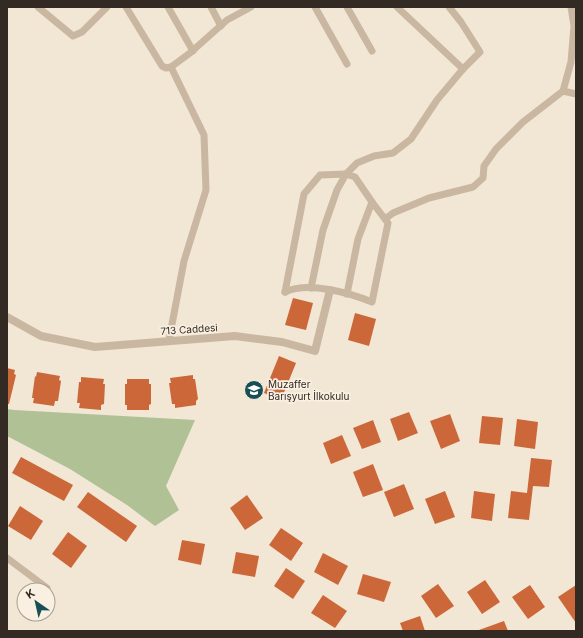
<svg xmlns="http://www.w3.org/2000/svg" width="583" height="638" font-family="Inter,sans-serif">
<rect width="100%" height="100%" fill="#f2e6d5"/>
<polygon fill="#afc195" points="7,409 14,410 195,420 166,486 179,510 155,526 127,505 70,469 7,436"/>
<g fill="#cc6739">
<polygon points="293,298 313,303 306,330 285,325"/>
<polygon points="355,313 376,319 369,346 348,340"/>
<polygon points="279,356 296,363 281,400 264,393"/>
<polygon points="7,368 15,370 14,374 16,375 9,404 7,404"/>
<polygon points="37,372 60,376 59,380 61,381 58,401 55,401 54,406 33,403 34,398 32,398 35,376 36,377"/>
<polygon points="193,375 193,379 195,379 198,399 196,401 196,405 175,408 175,404 172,404 169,383 171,383 170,378"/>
<polygon points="81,377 104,379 103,384 105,384 104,404 101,405 101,410 79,408 80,403 77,403 79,382 81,382"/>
<polygon points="127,379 149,379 149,384 151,384 151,404 149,405 149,410 127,410 127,405 125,405 125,384 127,384"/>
<polygon points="409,412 418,433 398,441 390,419"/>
<polygon points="450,414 460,441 441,449 430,421"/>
<polygon points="482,416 503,418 500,445 479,443"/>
<polygon points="517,419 538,422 535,449 514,446"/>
<polygon points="373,420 381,442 362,449 353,428"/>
<polygon points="342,435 351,456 331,464 323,443"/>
<polygon points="21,457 73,485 64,501 12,473"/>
<polygon points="531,458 552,460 549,487 533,486 529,520 508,518 511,491 527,493"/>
<polygon points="373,464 383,490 363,497 353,472"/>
<polygon points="404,484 414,509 394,517 384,492"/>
<polygon points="445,491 455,517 435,524 425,499"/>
<polygon points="474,491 495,494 492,521 471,518"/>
<polygon points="88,492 137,526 126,542 77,507"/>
<polygon points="247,495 263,518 245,530 230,508"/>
<polygon points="20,506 43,521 31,540 8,526"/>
<polygon points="281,528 303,543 291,561 269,545"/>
<polygon points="68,532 87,546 71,568 52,554"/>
<polygon points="182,540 205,544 201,565 178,560"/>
<polygon points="236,552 259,556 255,577 232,573"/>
<polygon points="323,553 348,566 338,585 314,572"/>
<polygon points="286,568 305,581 293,599 274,586"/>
<polygon points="363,574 391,582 384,602 357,594"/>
<polygon points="485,580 500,602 482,614 467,592"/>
<polygon points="438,584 454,606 436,618 421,596"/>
<polygon points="530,585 545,607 528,619 512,597"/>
<polygon points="576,585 576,623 558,597"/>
<polygon points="323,595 347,611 335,628 311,613"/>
<polygon points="420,616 425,631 403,631 400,623"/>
<polygon points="504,621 508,631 479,631 479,630"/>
</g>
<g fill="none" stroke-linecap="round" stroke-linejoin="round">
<g stroke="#cab7a1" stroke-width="7">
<polyline points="38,7 73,36 82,32 107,7"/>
<polyline points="126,7 162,66 166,68 171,67"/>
<polyline points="168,7 193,51"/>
<polyline points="211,7 221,26"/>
<polyline points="315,7 347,64"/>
<polyline points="347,7 372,51"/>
<polyline points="449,7 461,22 480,52 463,69"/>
<polyline points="563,91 571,62 574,26 571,7"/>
<polyline points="385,219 393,213 429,198 473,187 483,178 484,166 496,149 523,122 563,91 576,94"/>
<polyline points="285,292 304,194 320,175 346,174 337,190 323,230 311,288"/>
<path d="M285,292C308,281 350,293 372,302L388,223L372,202"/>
<polyline points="347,294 358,239 372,202 355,177 346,174 357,163 374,156 393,153 411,139 437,100 463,69 397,7"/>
<polyline points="169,340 184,261 206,190 204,135 171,67 190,53 227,20 251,7"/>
<polyline points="7,558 47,588"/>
</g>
<polyline stroke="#cab7a1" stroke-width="8" points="7,317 41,336 95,347 235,336 282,342 315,351 330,290"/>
</g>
<defs>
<g id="school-disc" transform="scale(1)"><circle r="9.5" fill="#184e56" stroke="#f9f0e1"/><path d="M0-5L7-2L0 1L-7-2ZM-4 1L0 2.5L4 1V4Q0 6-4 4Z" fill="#fff"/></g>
</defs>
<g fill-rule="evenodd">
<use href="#school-disc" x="254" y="390"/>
</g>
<g text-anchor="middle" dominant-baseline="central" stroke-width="3.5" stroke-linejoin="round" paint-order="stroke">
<g font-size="10" fill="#332a24" stroke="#f9f0e1">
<text transform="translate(189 329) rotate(-4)">713 Caddesi</text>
</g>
<g font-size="10" fill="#332a24" stroke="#f9f0e1" text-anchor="start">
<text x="268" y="384">Muzaffer<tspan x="268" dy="12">Barışyurt İlkokulu</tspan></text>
</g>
</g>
<rect width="583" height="638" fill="none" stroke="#332a24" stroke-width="16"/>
<g transform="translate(36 602) rotate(326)"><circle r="19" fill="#f9f0e1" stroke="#aaa195"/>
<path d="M0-3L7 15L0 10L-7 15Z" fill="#184e56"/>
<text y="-6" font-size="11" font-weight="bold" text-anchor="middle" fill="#332a24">K</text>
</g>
</svg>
